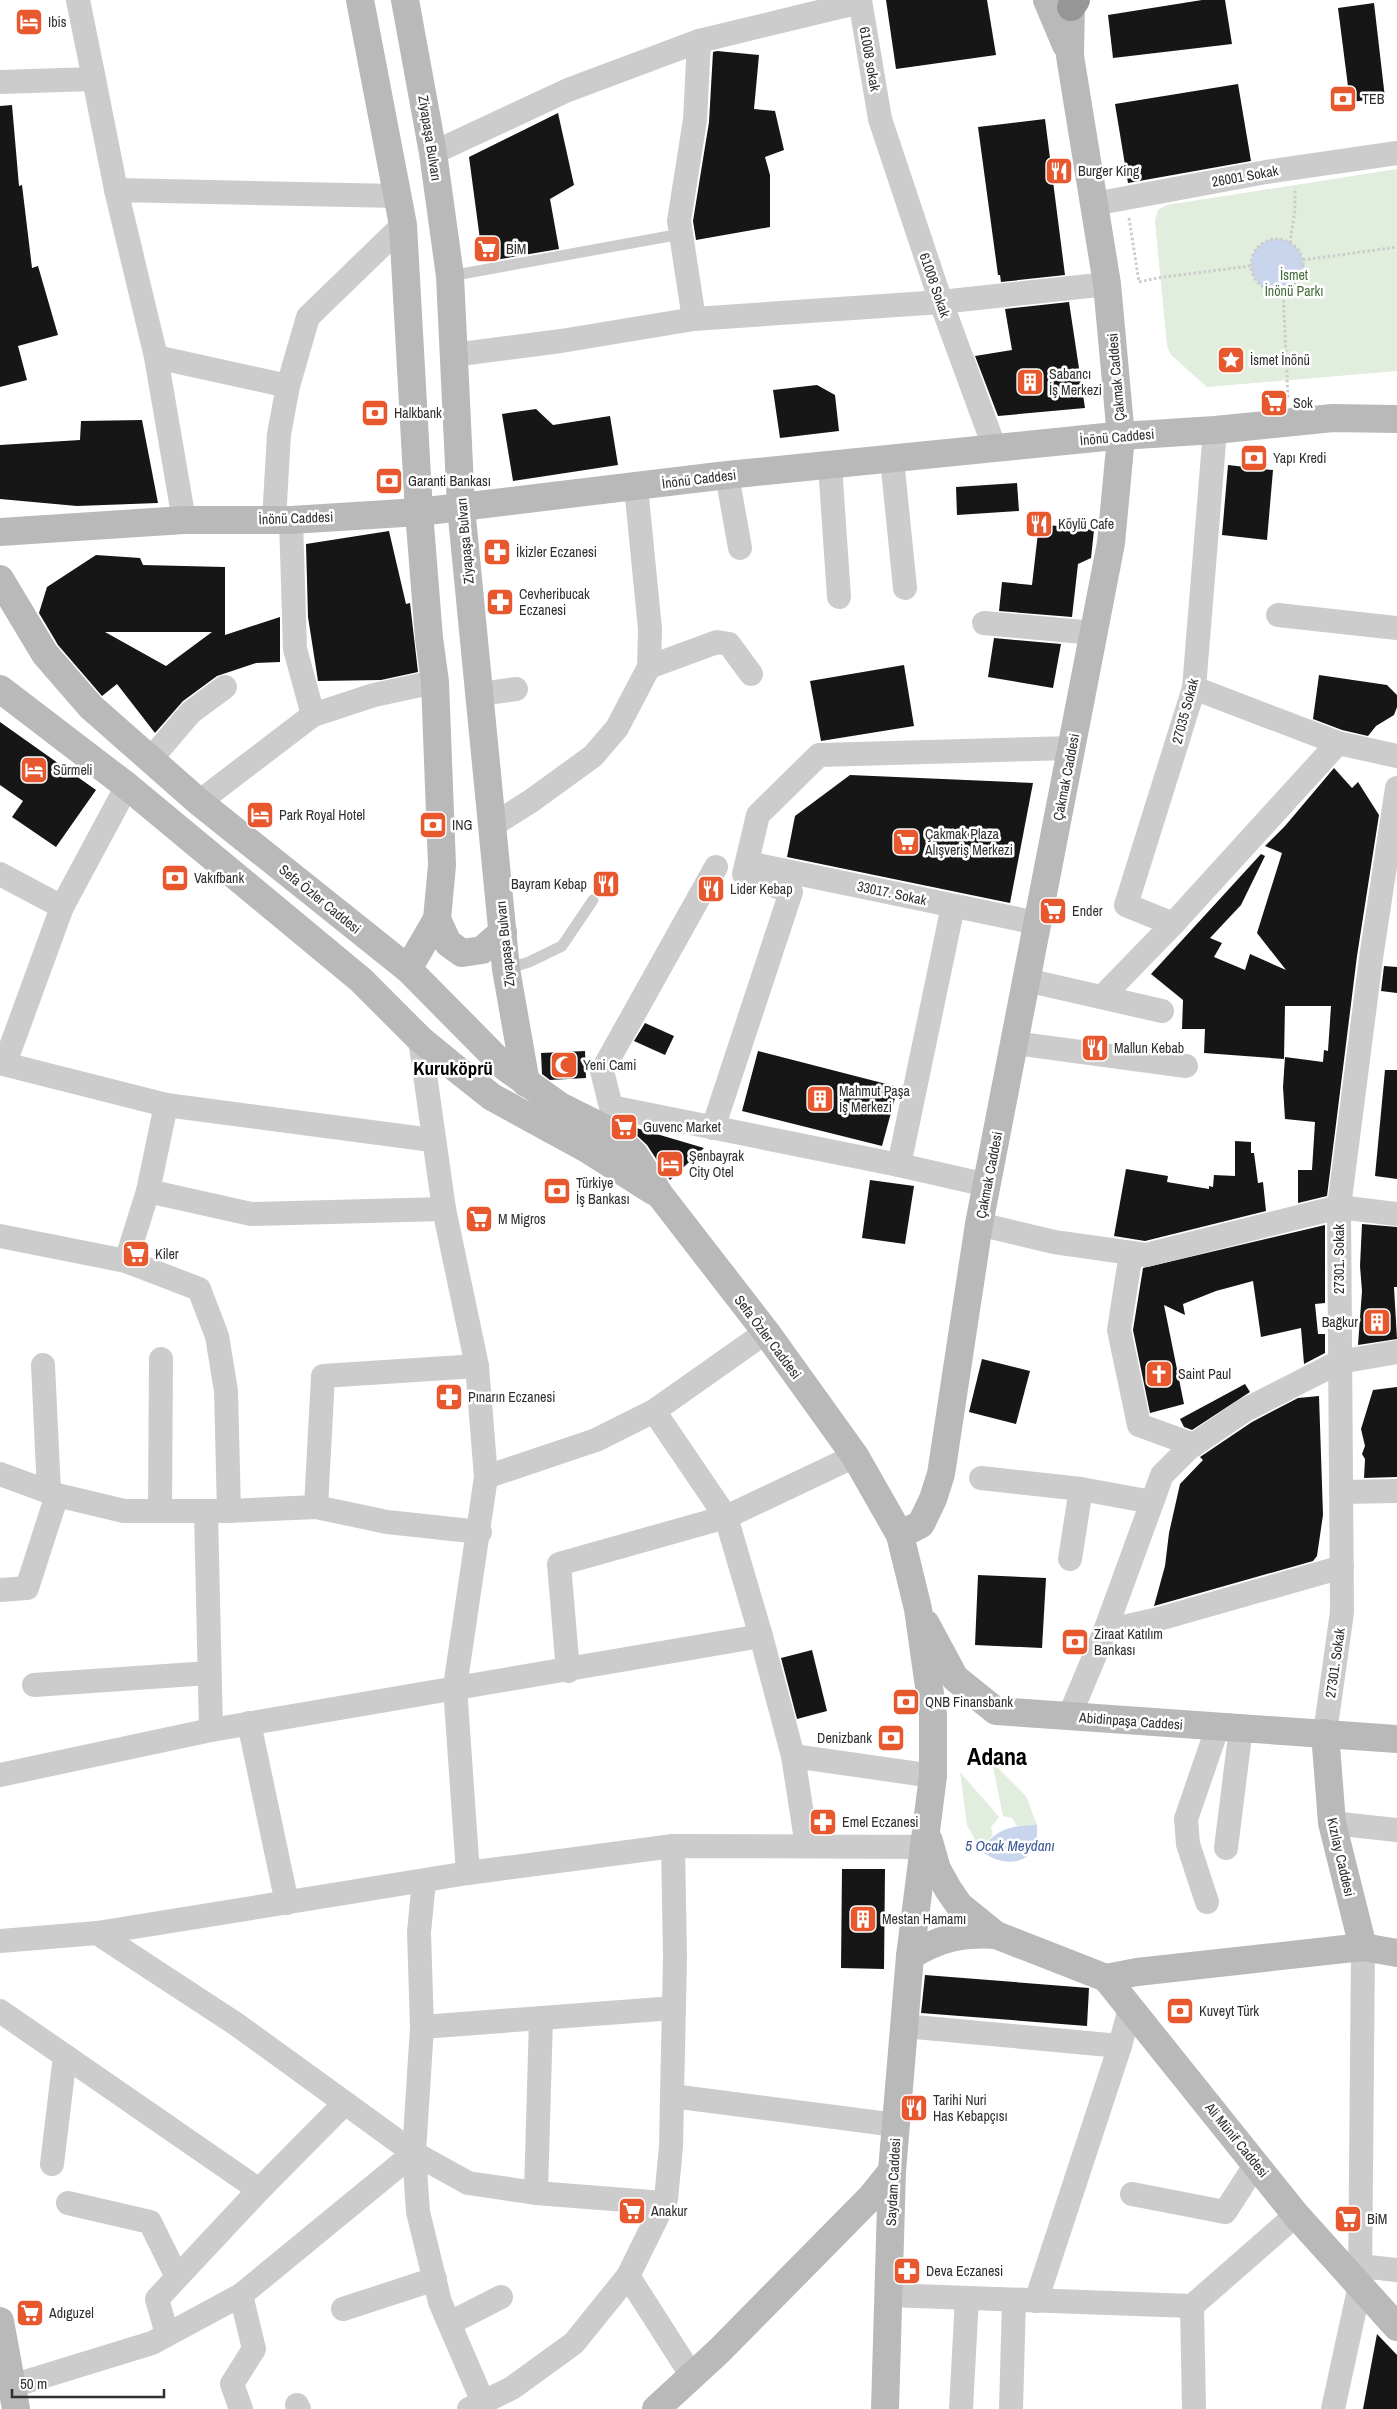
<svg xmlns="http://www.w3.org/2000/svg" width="1397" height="2409" font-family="'Archivo Narrow',sans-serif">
<rect width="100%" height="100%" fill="#fff"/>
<g fill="#e1eddd">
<polygon points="1397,169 1397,371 1207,387 1171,355 1167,346 1155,221 1158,210 1167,205"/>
<polygon points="992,1762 1026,1796 1037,1825 1017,1826 1012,1818 1003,1816"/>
<polygon points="960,1772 999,1817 991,1827 993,1835 980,1849 967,1825"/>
</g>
<g fill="#c9d4ed">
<circle cx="1277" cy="265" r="26"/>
<path d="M1037,1825C1037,1833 1038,1841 1034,1848C1023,1869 993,1863 980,1849C1000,1828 1009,1826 1037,1825Z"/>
</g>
<g fill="#161616" fill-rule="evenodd">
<polygon points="886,0 987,0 996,55 896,69"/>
<polygon points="1202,0 1225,0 1232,44 1113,58 1108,15"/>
<polygon points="1374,3 1385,98 1350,102 1338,8"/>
<polygon points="717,51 759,55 754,109 775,111 784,150 765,157 770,175 770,227 696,240 693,221 709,122 713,52"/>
<polygon points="1238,84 1251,161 1128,183 1115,104"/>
<polygon points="12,105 19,186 22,185 32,268 38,266 58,335 18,346 27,380 0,387 0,106"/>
<polygon points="558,113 574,185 550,199 559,249 483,262 469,157"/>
<polygon points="1045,119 1065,275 1001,282 1000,275 998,275 978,127"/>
<polygon points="1069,302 1085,408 998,416 975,356 1012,350 1005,309"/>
<polygon points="817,385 835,395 839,431 780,438 773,390"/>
<polygon points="536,409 553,425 610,416 618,465 513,481 502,414"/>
<polygon points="142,420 158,503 77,506 0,499 0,445 80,440 81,421"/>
<polygon points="1228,465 1273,470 1267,540 1222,535"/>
<polygon points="1017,483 1019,511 957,515 956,487"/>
<polygon points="1039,524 1094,530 1091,558 1078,564 1072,617 999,611 1002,582 1032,585"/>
<polygon points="389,531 406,604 410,603 418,672 381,680 318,681 308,617 306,544"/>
<path d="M96,555L140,558L143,565L225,567V635L280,617V662L256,663L217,676L183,701L155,733L117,684L102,696L58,645L39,613L47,587ZM105,632H212L166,666Z"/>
<polygon points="994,638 1061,644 1053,688 988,677"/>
<polygon points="904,665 914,726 821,741 810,681"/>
<polygon points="1319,675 1387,685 1397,695 1397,707 1394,715 1376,726 1368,736 1342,730 1313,719"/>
<polygon points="0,722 96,790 56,847 12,817 23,801 0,785"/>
<polygon points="1334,768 1352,788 1358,782 1379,815 1357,956 1327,1196 1298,1203 1298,1170 1312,1170 1315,1122 1285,1119 1283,1087 1285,1057 1323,1062 1324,1050 1328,1051 1331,1006 1285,1006 1284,1059 1204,1053 1205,1029 1182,1029 1183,1000 1151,974 1261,854 1265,856 1241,905 1210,938 1222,943 1214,957 1245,970 1250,954 1286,970 1257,933 1282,853 1265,846 1285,826"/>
<polygon points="850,775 1033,783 1010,903 787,857 795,816"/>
<polygon points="1384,966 1397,967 1397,993 1381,991"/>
<polygon points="645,1023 674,1036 665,1055 634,1041"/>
<polygon points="585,1051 586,1078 550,1080 542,1074 541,1053"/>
<polygon points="758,1051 898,1087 882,1146 742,1111"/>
<polygon points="1385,1070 1397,1070 1397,1179 1375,1176"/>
<polygon points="633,1127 704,1148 670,1180 647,1145 631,1130"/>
<polygon points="1235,1141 1251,1142 1251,1153 1254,1153 1258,1183 1263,1182 1266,1211 1145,1241 1114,1236 1126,1169 1168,1176 1167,1182 1209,1189 1209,1186 1213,1187 1214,1175 1235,1176"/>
<polygon points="870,1180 914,1186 905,1244 862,1238"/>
<polygon points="1362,1224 1397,1227 1397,1287 1394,1287 1397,1339 1358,1345 1362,1291 1360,1266"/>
<polygon points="1325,1225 1325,1303 1315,1304 1318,1334 1325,1334 1325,1353 1304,1364 1301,1328 1261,1337 1253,1281 1216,1291 1183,1304 1185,1315 1164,1305 1184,1404 1150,1413 1133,1330 1143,1268"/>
<polygon points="982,1359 1030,1371 1016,1424 969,1412"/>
<polygon points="1245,1384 1250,1392 1192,1430 1184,1427 1180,1419"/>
<polygon points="1397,1387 1397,1477 1364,1478 1365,1459 1362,1454 1365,1446 1361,1429 1373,1390"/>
<polygon points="1319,1396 1323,1515 1317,1556 1313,1561 1154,1606 1165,1566 1169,1533 1180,1484 1203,1460 1200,1457 1252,1422 1298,1398"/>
<polygon points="978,1575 1046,1578 1042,1648 975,1645"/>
<polygon points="812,1650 827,1711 797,1719 781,1658"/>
<polygon points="842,1869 885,1869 884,1969 841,1968"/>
<polygon points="925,1975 1089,1988 1087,2026 921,2013"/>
<polygon points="1377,2334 1397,2355 1397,2409 1363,2409"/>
</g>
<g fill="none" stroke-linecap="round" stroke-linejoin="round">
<g stroke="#ccc" stroke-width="3" stroke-dasharray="2.5 2.5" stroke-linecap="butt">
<polyline points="1129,218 1139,282 1157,278 1250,266"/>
<circle cx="1277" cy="265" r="26"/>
<polyline points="1290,243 1295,209 1295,188"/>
<polyline points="1303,260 1397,247"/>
<polyline points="1283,290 1288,399"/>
</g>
<g stroke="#ccc" stroke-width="11">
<polyline points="450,276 681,234"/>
<polyline points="506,969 529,962 562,946 593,900"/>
</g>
<g stroke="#ccc" stroke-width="24">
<polyline points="860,0 880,119 941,302 995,449"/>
<polyline points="94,79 116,190"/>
<polyline points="0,82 94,79 78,0"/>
<polyline points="433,153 568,90 699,41 860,2"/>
<polyline points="1094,204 1266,172 1397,153"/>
<polyline points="694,319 679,221 695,120 699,41"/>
<polyline points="453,355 561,341 694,319 941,302 1107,284"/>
<polyline points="156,357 288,386"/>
<polyline points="892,459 905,588"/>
<polyline points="830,465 839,597"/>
<polyline points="727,475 740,548"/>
<polyline points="184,520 156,357 116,190 397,196"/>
<polyline points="274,520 279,434 288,386 308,317 403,225"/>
<polyline points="1278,615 1397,628"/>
<polyline points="984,623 1094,633"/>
<polyline points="649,667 717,642 729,644 751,674"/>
<polyline points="1194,688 1338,743 1397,756"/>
<polyline points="480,694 516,689"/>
<polyline points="313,715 374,695 435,682"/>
<polyline points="150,760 191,712 225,687"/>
<polyline points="199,802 313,715 295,649 291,520"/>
<polyline points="493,825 531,801 593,756 617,728 649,667 650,629 636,487"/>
<polyline points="748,863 1037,923"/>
<polyline points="716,867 602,1071 611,1107 899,1165 987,1185"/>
<polyline points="0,874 62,907"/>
<polyline points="1173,924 1126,905 1194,688 1215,430"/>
<polyline points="1026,980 1162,1011"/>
<polyline points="1103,996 1173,924 1338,743"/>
<polyline points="420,1039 444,1209 477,1366 486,1477 455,1687 468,1873"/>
<polyline points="1014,1043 1186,1066"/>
<polyline points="0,1063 166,1105 432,1140"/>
<polyline points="5,1063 62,907 127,786"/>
<polyline points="713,1128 791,892 744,874 758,815 819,755 1071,748"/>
<polyline points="899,1165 953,906"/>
<polyline points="148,1191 251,1214 444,1209"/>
<polyline points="979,1224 1054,1242 1146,1255 1339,1207 1397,1214"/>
<polyline points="0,1236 126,1261 199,1289 217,1336 226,1391 229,1511"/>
<polyline points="1131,1253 1119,1330 1139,1425 1194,1445"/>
<polyline points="126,1261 148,1191 166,1105"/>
<polyline points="43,1365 49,1492"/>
<polyline points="654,1411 726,1517 761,1636 793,1756 807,1846"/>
<polyline points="0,1474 57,1495 124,1511 229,1511 316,1507 387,1522 480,1532"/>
<polyline points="486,1477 596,1440 654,1411 766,1332"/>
<polyline points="981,1478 1081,1489 1152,1502"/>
<polyline points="1341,1492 1397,1491"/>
<polyline points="316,1507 323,1376 477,1366"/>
<polyline points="160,1511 161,1359"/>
<polyline points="206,1511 211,1730"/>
<polyline points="1070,1559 1081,1489"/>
<polyline points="0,1590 27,1588 57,1495"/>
<polyline points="1105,1631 1159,1619 1342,1567"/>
<polyline points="568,1671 559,1564 726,1517 855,1456"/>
<polyline points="34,1685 209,1673"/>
<polyline points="1069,1717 1105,1631 1162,1475 1189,1448 1245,1410 1339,1362 1397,1352"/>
<polyline points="249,1723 287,1903"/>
<polyline points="1325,1733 1342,1612 1339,1207 1371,958 1397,788"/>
<polyline points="793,1756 933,1776"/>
<polyline points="0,1775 211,1730 761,1636"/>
<polyline points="1332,1823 1397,1830"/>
<polyline points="1226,1848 1241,1728"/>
<polyline points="424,1881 419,1932 422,2027 414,2153 418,2212 440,2302 483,2402"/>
<polyline points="1207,1902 1188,1844 1186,1819 1218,1726"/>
<polyline points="97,1933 236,2024 414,2153 468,2183 536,2193 664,2203"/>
<polyline points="0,1941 97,1933 468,1873 673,1846 925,1847"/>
<polyline points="0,2011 259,2190"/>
<polyline points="904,2026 1120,2046"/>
<polyline points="422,2027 674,2008"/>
<polyline points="672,2096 896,2125"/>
<polyline points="52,2164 65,2056"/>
<polyline points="536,2193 541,2018"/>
<polyline points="1132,2194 1225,2212 1256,2164"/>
<polyline points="68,2203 150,2222 177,2277"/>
<polyline points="1360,2266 1397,2270"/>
<polyline points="628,2276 692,2376"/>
<polyline points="241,2295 254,2349 232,2384 241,2409"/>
<polyline points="888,2295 1192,2306 1296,2215"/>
<polyline points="1036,2301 1120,2046 1130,2008"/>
<polyline points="1192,2306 1194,2409"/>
<polyline points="343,2309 435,2279"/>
<polyline points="450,2323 501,2297"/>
<polyline points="167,2334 157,2299 259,2190 345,2103"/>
<polyline points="12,2386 152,2343 241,2295 414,2153"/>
<polyline points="297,2405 299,2409"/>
<polyline points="469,2409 512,2388 574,2343 628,2276 666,2199 671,2147 672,2096 675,1957 673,1846"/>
<polyline points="961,2409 967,2298"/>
<polyline points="1011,2409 1014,2300"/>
<polyline points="1333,2409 1360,2285 1363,1947"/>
</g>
<g stroke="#b9b9b9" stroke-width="28">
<polyline points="360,0 403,225 419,512 429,638 435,682 442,865 437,919 408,969"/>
<polyline points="405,0 433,153 450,276 461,507 506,969 526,1083"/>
<polyline points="1047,0 1066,45"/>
<polyline points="0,532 184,520 291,520 419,512 727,475 1105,437 1215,430 1333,418 1397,419"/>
<polyline points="0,579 45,654 91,707 199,802 408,969 505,1067 560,1106 608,1130 634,1154 660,1195 766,1332 855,1456 900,1535 918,1609 933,1715 933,1776 910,1956 892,2171 885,2409"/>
<polyline points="0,689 127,786 361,980 420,1039 459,1071 492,1097 587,1149 653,1191"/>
<polyline points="437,919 448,943 462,953 482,950 503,932"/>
<polyline points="900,1535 921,1524 933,1499 941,1474 979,1224 1111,543 1121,437 1107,284 1070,56 1071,0"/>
<polyline points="926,1624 955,1678 996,1711 1397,1739"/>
<polyline points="1325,1733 1332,1823 1363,1947"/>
<polyline points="929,1841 937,1869 948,1889 959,1905 996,1935 1106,1978 1296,2215 1397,2327"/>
<path d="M910,1956C940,1938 961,1933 996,1935"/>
<polyline points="1106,1978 1137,1972 1363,1947 1397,1953"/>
<polyline points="0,2321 16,2409"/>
<polyline points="656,2409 719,2351 871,2197 892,2171"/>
</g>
<polyline stroke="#969696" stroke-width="28" points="1071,7 1076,0"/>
</g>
<defs>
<g id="hotel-square" transform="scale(1.4375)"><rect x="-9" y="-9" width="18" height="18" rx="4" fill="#e8582f" stroke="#fff"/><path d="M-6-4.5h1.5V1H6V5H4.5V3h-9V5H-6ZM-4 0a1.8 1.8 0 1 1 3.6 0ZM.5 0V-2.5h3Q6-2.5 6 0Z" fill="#fff"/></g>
<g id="bank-square" transform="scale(1.4375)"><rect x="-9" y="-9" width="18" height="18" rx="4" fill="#e8582f" stroke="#fff"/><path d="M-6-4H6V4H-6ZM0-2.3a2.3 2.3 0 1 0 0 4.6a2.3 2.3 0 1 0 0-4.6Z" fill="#fff"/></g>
<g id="restaurant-square" transform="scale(1.4375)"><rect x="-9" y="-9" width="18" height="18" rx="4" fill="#e8582f" stroke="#fff"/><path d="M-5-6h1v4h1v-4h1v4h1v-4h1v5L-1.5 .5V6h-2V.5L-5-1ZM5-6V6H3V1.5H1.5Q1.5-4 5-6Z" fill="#fff"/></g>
<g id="supermarket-square" transform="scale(1.4375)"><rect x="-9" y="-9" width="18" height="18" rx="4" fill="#e8582f" stroke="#fff"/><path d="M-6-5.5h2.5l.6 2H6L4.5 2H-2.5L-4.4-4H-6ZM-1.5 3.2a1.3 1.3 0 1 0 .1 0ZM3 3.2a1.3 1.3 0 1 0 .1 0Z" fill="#fff"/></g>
<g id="sight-square" transform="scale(1.4375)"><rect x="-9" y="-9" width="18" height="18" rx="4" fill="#e8582f" stroke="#fff"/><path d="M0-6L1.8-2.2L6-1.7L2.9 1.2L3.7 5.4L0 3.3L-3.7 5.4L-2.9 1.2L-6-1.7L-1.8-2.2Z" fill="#fff"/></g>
<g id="building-square" transform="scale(1.4375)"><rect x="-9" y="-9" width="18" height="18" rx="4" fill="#e8582f" stroke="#fff"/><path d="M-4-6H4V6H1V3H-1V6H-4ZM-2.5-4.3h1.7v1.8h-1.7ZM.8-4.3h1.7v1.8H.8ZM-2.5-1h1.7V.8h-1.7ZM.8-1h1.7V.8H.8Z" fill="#fff"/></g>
<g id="pharmacy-square" transform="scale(1.4375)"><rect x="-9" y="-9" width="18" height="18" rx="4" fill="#e8582f" stroke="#fff"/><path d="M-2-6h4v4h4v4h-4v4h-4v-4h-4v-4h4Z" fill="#fff"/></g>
<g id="mosque-square" transform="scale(1.4375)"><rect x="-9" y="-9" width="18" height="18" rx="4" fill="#e8582f" stroke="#fff"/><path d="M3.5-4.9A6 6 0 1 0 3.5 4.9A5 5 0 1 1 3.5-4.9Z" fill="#fff"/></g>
<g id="church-square" transform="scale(1.4375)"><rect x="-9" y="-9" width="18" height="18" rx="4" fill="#e8582f" stroke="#fff"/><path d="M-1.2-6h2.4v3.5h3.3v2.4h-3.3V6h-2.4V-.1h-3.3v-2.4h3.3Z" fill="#fff"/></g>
</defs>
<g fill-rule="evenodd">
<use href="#hotel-square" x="29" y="22"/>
<use href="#bank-square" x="1343" y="99"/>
<use href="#restaurant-square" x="1059" y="171"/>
<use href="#supermarket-square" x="487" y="249"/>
<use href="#sight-square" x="1231" y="360"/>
<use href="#building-square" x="1030" y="382"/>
<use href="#supermarket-square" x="1274" y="403"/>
<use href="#bank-square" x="375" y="413"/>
<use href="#bank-square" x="1254" y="458"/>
<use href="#bank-square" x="389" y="481"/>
<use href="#restaurant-square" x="1039" y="524"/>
<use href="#pharmacy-square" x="497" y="552"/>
<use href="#pharmacy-square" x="500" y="602"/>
<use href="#hotel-square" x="34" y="770"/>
<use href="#hotel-square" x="260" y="815"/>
<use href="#bank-square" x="433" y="825"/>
<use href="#supermarket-square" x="906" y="842"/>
<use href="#bank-square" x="175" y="878"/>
<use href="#restaurant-square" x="606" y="884"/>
<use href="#restaurant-square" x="711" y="889"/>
<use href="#supermarket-square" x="1053" y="911"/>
<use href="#restaurant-square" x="1095" y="1048"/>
<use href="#mosque-square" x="564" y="1065"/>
<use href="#building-square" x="820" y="1099"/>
<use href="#supermarket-square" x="624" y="1127"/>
<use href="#hotel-square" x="670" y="1164"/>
<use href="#bank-square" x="557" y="1191"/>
<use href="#supermarket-square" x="479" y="1219"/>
<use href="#supermarket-square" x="136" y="1254"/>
<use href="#building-square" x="1377" y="1322"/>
<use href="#church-square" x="1159" y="1374"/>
<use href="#pharmacy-square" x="449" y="1397"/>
<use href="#bank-square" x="1075" y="1642"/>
<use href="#bank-square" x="906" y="1702"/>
<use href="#bank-square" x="891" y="1738"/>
<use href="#pharmacy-square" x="823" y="1822"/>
<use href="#building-square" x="863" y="1919"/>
<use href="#bank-square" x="1180" y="2011"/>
<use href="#restaurant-square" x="914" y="2108"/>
<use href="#supermarket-square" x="632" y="2211"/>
<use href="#supermarket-square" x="1348" y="2219"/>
<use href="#pharmacy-square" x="907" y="2271"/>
<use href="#supermarket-square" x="30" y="2313"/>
</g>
<g text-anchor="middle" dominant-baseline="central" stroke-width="5" stroke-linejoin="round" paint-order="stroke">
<g font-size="14" fill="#2f2f2f" stroke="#fff" text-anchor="start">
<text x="48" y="22">Ibis</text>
<text x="1362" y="99">TEB</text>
<text x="1078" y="171">Burger King</text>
<text x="506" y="249">BİM</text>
<text x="1250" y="360">İsmet İnönü</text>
<text x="1049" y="374">Sabancı<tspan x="1049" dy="16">İş Merkezi</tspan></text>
<text x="1293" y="403">Sok</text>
<text x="394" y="413">Halkbank</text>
<text x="1273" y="458">Yapı Kredi</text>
<text x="408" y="481">Garanti Bankası</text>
<text x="1058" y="524">Köylü Cafe</text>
<text x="516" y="552">İkizler Eczanesi</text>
<text x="519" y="594">Cevheribucak<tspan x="519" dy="16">Eczanesi</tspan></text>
<text x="53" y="770">Sürmeli</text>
<text x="279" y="815">Park Royal Hotel</text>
<text x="452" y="825">ING</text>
<text x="925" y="834">Çakmak Plaza<tspan x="925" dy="16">Alışveriş Merkezi</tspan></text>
<text x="194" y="878">Vakıfbank</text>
<text x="587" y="884" text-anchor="end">Bayram Kebap</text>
<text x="730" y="889">Lider Kebap</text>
<text x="1072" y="911">Ender</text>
<text x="1114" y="1048">Mallun Kebab</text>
<text x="583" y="1065">Yeni Cami</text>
<text x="839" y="1091">Mahmut Paşa<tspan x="839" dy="16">İş Merkezi</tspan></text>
<text x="643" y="1127">Guvenc Market</text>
<text x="689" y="1156">Şenbayrak<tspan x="689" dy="16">City Otel</tspan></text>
<text x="576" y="1183">Türkiye<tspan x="576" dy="16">İş Bankası</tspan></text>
<text x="498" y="1219">M Migros</text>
<text x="155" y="1254">Kiler</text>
<text x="1358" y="1322" text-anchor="end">Bağkur</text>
<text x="1178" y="1374">Saint Paul</text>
<text x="468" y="1397">Pınarın Eczanesi</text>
<text x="1094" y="1634">Ziraat Katılım<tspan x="1094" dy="16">Bankası</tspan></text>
<text x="925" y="1702">QNB Finansbank</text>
<text x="872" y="1738" text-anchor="end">Denizbank</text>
<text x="842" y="1822">Emel Eczanesi</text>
<text x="882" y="1919">Mestan Hamamı</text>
<text x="1199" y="2011">Kuveyt Türk</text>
<text x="933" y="2100">Tarihi Nuri<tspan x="933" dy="16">Has Kebapçısı</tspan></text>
<text x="651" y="2211">Anakur</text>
<text x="1367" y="2219">BiM</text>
<text x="926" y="2271">Deva Eczanesi</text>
<text x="49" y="2313">Adıguzel</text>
</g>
<g font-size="14" fill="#2f2f2f" stroke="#fff">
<text transform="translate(870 59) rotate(80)">61008 sokak</text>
<text transform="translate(430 138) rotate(81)">Ziyapaşa Bulvarı</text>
<text transform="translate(1245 176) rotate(-10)">26001 Sokak</text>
<text transform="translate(935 285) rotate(71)">61008 Sokak</text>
<text transform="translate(1116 377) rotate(-95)">Çakmak Caddesi</text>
<text transform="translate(1117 437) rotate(-5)">İnönü Caddesi</text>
<text transform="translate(699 479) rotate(-7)">İnönü Caddesi</text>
<text transform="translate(296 518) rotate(-2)">İnönü Caddesi</text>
<text transform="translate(465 541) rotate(-95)">Ziyapaşa Bulvarı</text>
<text transform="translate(1185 711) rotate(-75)">27035 Sokak</text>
<text transform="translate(1066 777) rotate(-79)">Çakmak Caddesi</text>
<text transform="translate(892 893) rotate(12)">33017. Sokak</text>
<text transform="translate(320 899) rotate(39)">Sefa Özler Caddesi</text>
<text transform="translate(505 944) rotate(-96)">Ziyapaşa Bulvarı</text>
<text transform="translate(989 1175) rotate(-79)">Çakmak Caddesi</text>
<text transform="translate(1339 1259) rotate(-90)">27301. Sokak</text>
<text transform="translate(768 1337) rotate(53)">Sefa Özler Caddesi</text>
<text transform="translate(1335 1663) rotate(-82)">27301. Sokak</text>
<text transform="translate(1131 1721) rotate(4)">Abidinpaşa Caddesi</text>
<text transform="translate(1341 1857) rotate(77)">Kızılay Caddesi</text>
<text transform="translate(1237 2140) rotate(51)">Ali Münif Caddesi</text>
<text transform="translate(893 2182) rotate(-87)">Saydam Caddesi</text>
</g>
<g font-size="14" fill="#446c3b" stroke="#fff">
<text x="1294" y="275">İsmet<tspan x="1294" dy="16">İnönü Parkı</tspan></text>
</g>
<g font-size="15" font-style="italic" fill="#3b5793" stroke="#fff">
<text x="1010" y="1845">5 Ocak Meydanı</text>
</g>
<g font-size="19" font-weight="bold" fill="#000" stroke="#fff">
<text x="453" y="1068">Kuruköprü</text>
</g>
<g font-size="24" font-weight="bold" fill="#000" stroke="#fff">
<text x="997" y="1756">Adana</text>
</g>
</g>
<path d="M12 2389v8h152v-8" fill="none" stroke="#2f2f2f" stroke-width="2.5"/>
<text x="20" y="2389" font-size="15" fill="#2f2f2f" stroke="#ffffff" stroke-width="4" paint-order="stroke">50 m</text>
</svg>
